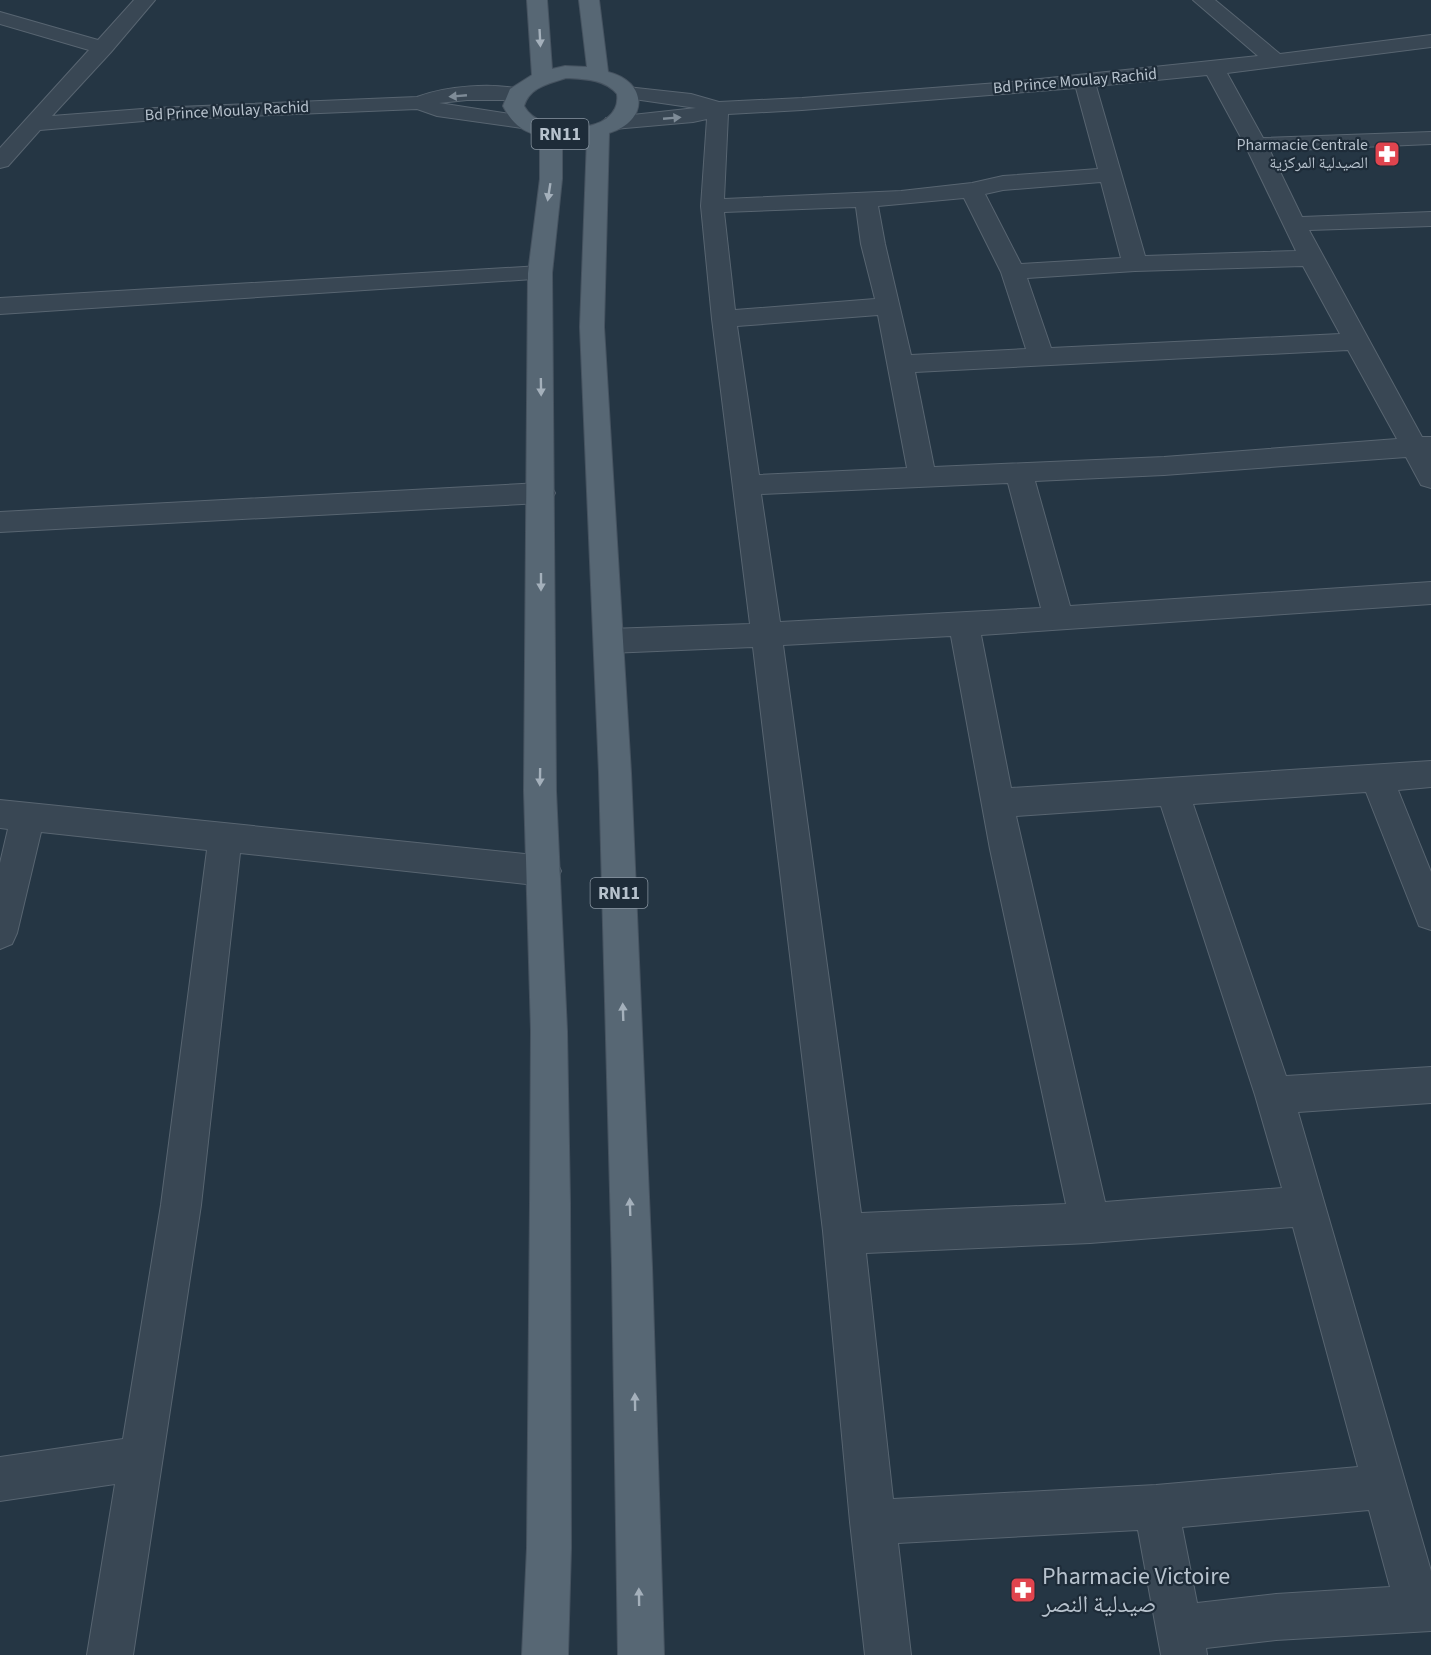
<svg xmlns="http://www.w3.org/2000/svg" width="1431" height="1655" font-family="'Source Sans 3','Noto Naskh Arabic',sans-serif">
<rect width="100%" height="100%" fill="#253644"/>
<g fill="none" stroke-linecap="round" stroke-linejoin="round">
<g stroke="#586571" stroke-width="2">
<g id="minor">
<path d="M134,0H155L111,52L52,116L155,108L417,97C445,86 494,82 523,90L526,94L523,98L516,100H467L439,103L522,116L530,117L533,122L530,127L522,128L437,116L417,109L155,120L40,130L8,166L0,168V148L89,50L0,24V12L98,40Z"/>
<path d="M1193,0H1215L1280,54L1431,35V47L1227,73L1263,138L1431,132V144L1270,151L1302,217L1431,212V226L1309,230L1422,437H1431V488L1421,485L1406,457L1164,475L1035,481L1070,606L1431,582V604L981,635L1011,788L1431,761V787L1398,790L1431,872V930L1419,926L1366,792L1193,804L1286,1076L1431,1067V1103L1298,1112L1431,1571V1631L1276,1640L1206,1648L1207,1655H1161L1138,1530L898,1543L911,1655H865L850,1522L823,1231L753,647L609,653L598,649L594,641L598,633L609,629L750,624L712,319L701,206L707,119L693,122L614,129L606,128L603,123L606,118L614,117L696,108L620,97L617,93L620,89L627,87L691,94L719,102L802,98L1011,82L1258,56ZM1207,75L1245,145L1296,251L1145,256L1096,86ZM1076,88L1098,169L1003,176L972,183L901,191L724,199L728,114L802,110ZM1101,182L1121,258L1021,264L985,194L1003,190ZM964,198L1001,272L1026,349L911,355L885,244L878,206ZM856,207L861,244L875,299L735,310L724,212ZM1303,266L1340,334L1051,348L1027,278L1135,271ZM878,315L907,468L759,475L737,326ZM1348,350L1397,439L1164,457L934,467L915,372ZM1008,483L1041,608L780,622L761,494ZM951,636L990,849L1066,1204L861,1213L783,645ZM1161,806L1255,1095L1282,1188L1105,1202L1016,816ZM1293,1227L1358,1467L1156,1485L893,1499L866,1253L1090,1243ZM1369,1510L1390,1587L1276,1594L1197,1603L1182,1527Z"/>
<polygon points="540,266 548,268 552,273 548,278 0,314 0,298"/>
<polygon points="541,483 551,486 555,493 551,500 541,503 0,532 0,512"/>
<polygon points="0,800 544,856 556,861 561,871 556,881 544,886 240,853 201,1205 133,1655 87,1655 115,1484 0,1501 0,1457 123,1439 161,1205 207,850 41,832 17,933 12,944 0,949 0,863 8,829 0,828"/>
</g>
</g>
<g stroke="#465360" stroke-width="2">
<path id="major" d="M527,0H547L552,69L565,66L587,67L579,0H599L608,72C648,82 649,121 609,133L604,327L631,773L652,1267L664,1655H618L612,1267L599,773L580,327L587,139L562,140V179L552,273L556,791L567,1031L570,1203L571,1548L568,1655H522L527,1548L530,1203L531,1031L524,791L528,273L540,179V136C521,131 512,123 503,106L510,89L532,75ZM566,78C584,79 605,79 617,94C623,135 541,138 524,106C530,87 548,84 566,78Z"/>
</g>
<use href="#minor" fill="#394754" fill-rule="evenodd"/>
<use href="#major" fill="#576774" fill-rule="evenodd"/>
</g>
<defs><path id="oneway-solid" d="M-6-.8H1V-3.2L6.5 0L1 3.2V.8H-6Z" transform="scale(1.5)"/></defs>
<g fill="#a4b0bb">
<use href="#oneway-solid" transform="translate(540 38) rotate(87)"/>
<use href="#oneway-solid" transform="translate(549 192) rotate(99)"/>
<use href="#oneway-solid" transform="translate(541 387) rotate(89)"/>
<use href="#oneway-solid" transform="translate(541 582) rotate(90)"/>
<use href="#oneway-solid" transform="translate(540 777) rotate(91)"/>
<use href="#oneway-solid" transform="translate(623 1012) rotate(-92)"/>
<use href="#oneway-solid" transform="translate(630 1207) rotate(-92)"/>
<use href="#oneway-solid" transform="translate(635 1402) rotate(-91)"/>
<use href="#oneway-solid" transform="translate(639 1597) rotate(-91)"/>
</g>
<g fill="#7e8b97">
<use href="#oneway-solid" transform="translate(458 96) rotate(175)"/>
<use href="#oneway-solid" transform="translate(672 118) rotate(-5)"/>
</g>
<defs>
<g id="pharmacy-square" transform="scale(1.35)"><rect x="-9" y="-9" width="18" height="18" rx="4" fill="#e0444e" stroke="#1e2c39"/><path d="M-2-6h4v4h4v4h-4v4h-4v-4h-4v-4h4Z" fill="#fff"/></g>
</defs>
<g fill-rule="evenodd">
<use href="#pharmacy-square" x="1387" y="154"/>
<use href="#pharmacy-square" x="1023" y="1590"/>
</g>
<g text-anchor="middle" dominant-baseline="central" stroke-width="4.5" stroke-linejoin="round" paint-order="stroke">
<g font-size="16" fill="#b7c2cd" stroke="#1e2c39">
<text transform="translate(1075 81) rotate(-5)">Bd Prince Moulay Rachid</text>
<text transform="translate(227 111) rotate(-3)">Bd Prince Moulay Rachid</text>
</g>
<g font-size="16" fill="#b7c2cd" stroke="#1e2c39" text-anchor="end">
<text x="1368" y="145">Pharmacie Centrale<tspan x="1368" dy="18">الصيدلية المركزية</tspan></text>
</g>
<g fill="#1e2c39" stroke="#8995a1" stroke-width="1.5">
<rect x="531.5" y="119" width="57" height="30" rx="4.5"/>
<rect x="590.5" y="878" width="57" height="30" rx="4.5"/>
</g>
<g font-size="18" font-weight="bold" fill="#b7c2cd">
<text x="560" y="134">RN11</text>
<text x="619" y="893">RN11</text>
</g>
<g font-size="24" fill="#b7c2cd" stroke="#1e2c39" text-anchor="start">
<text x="1042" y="1576">Pharmacie Victoire<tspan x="1042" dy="28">صيدلية النصر</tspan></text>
</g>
</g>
</svg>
